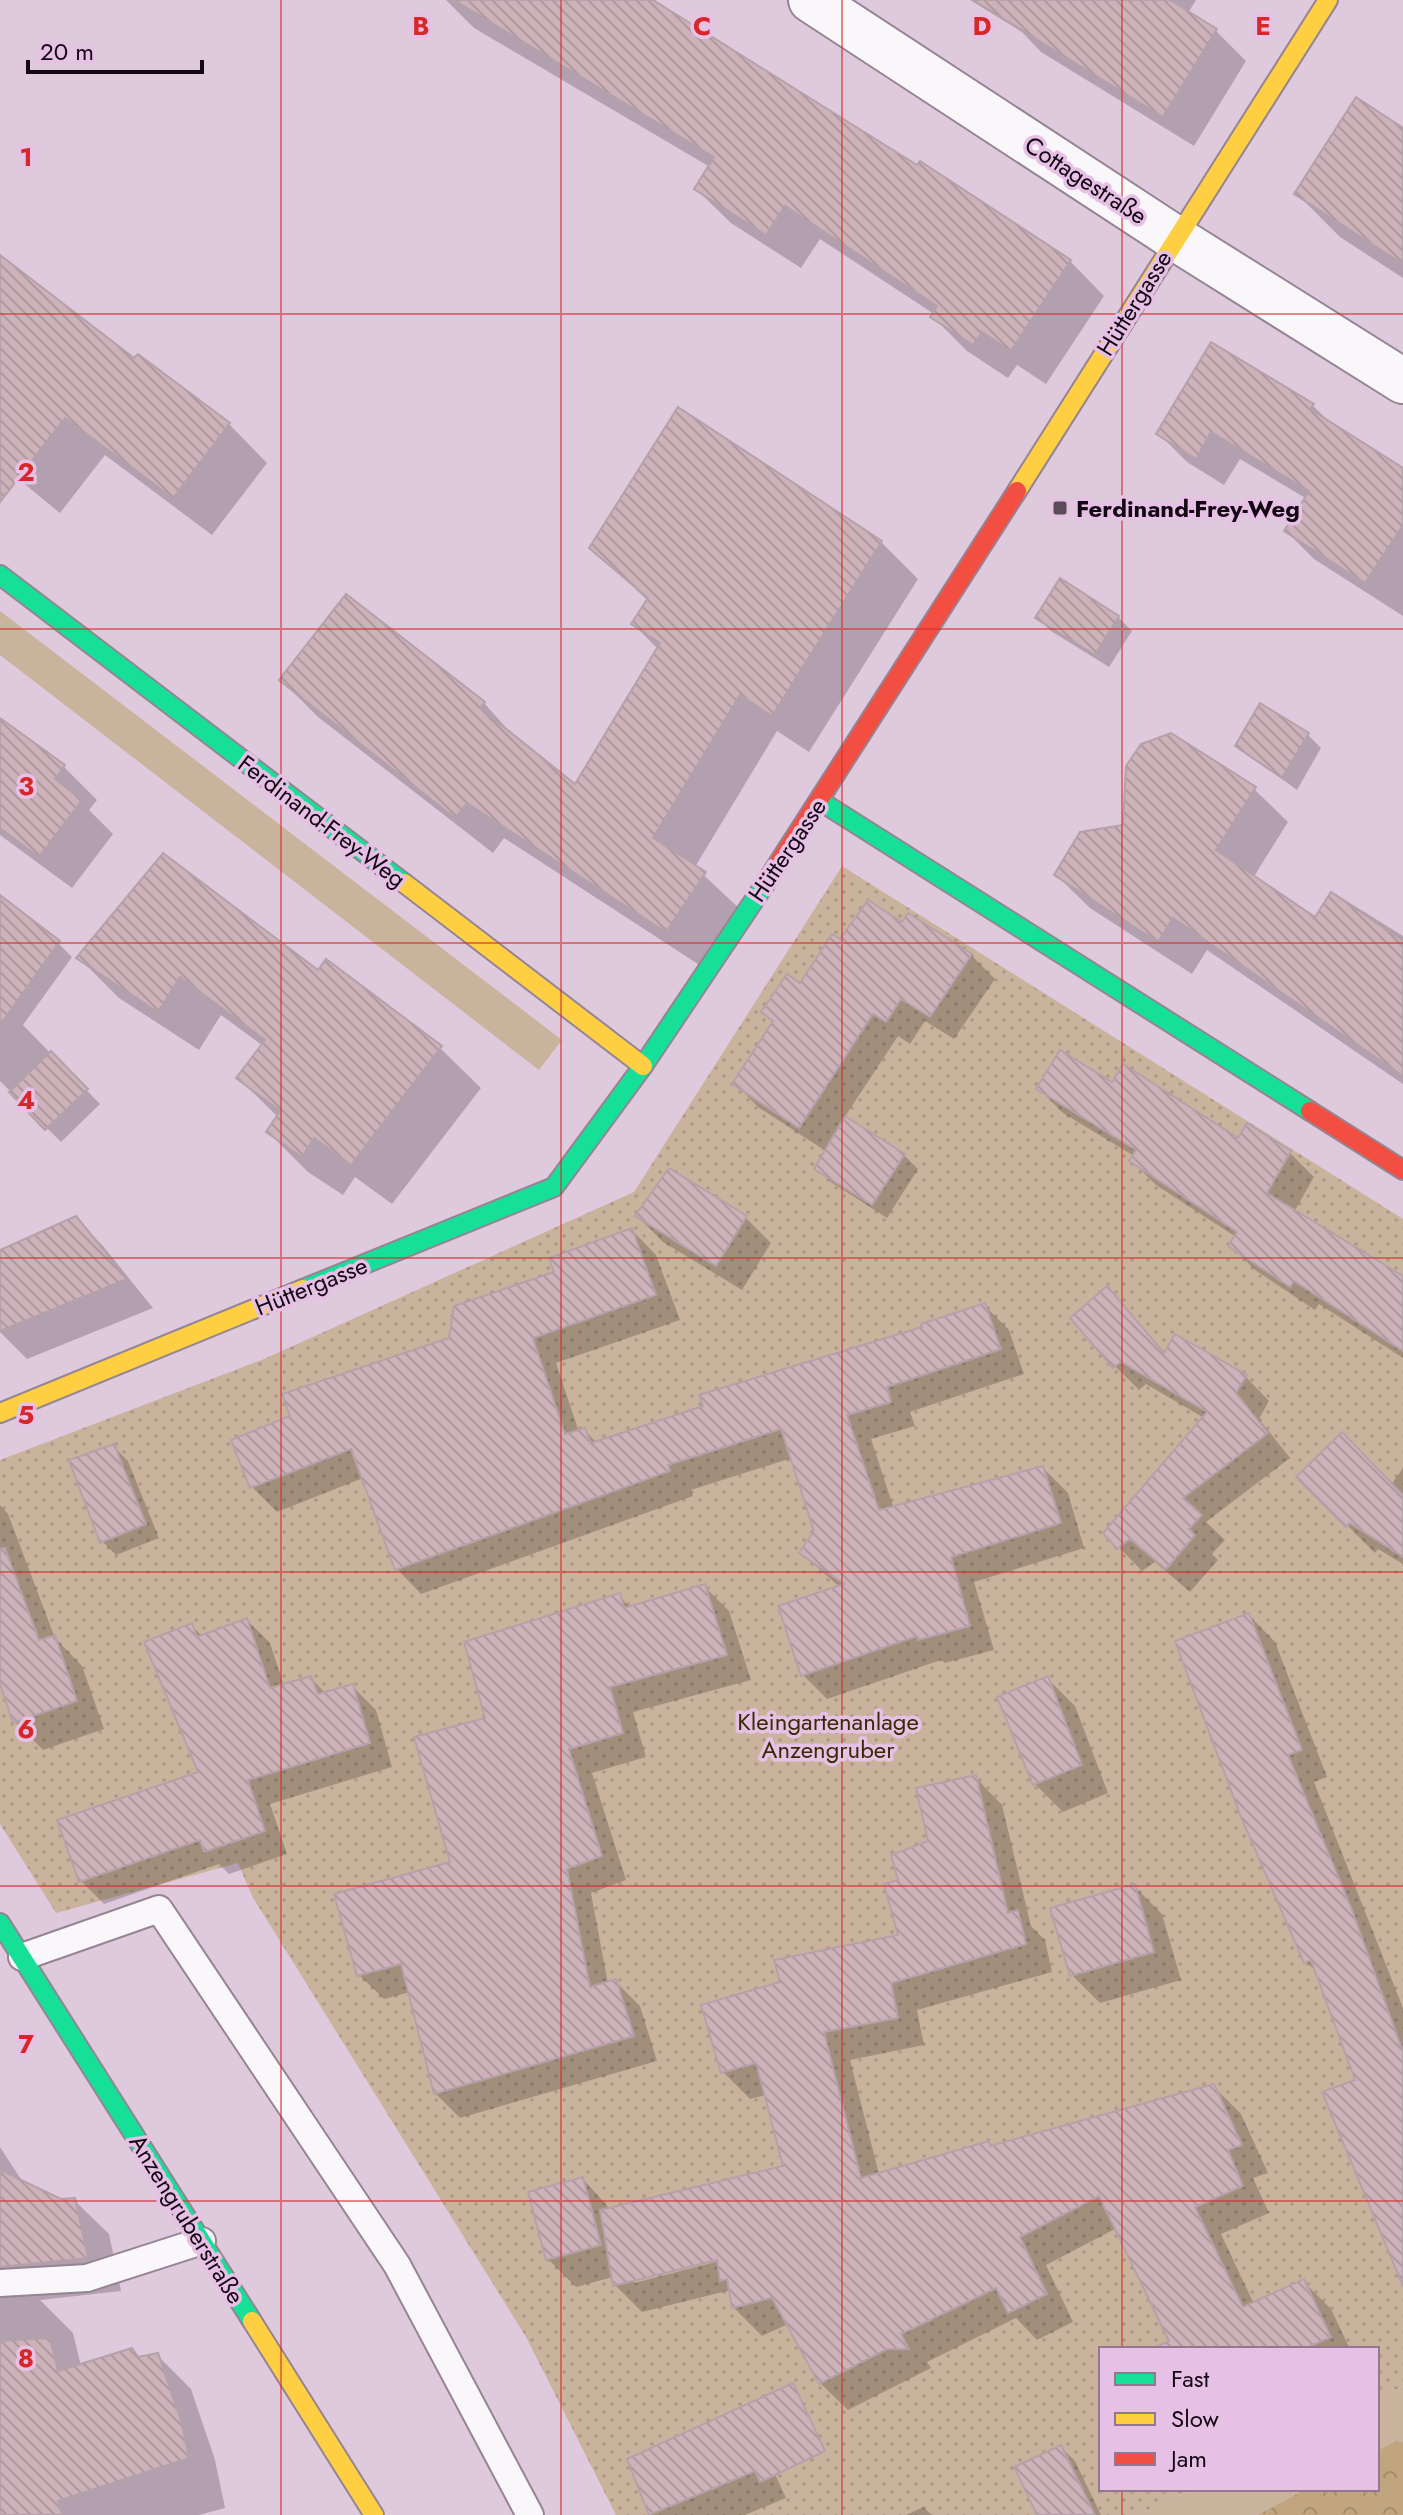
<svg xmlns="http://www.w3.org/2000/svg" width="1403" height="2515" font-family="Jost,sans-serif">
<defs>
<pattern id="forest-crowns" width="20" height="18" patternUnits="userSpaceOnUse" patternTransform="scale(2)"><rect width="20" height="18" fill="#c0a57f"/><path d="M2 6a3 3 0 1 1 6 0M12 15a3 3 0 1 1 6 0" fill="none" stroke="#a48d6d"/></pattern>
<pattern id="garden-dots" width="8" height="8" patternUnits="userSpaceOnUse" patternTransform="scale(2)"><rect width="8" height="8" fill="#cab39c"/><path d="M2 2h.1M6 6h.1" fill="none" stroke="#ad9886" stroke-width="1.8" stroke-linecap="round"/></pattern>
<pattern id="building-back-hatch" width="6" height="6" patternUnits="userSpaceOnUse" patternTransform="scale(2)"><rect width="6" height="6" fill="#cdb2b9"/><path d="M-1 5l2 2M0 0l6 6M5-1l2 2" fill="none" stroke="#af989e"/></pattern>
</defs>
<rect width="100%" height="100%" fill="#dfc9dd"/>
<g fill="#cab39c">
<polygon points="0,611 562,1040 539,1070 0,655"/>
<polygon points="1403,2386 1403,2442 1394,2441 1377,2451 1377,2399"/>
<polygon points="1192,2489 1306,2489 1258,2515 1138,2515"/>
</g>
<polygon fill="url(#forest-crowns)" points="1395,2441 1403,2442 1403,2515 1258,2515 1306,2489 1377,2489 1377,2451"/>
<polygon fill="url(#garden-dots)" points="842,866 1403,1219 1403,2386 1377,2399 1377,2349 1101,2349 1101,2489 1192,2489 1138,2515 616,2515 526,2337 252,1896 238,1863 56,1913 0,1824 0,1460 264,1359 634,1192"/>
<g fill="#0003" fill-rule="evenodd">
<polygon points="446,0 648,0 1070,261 1104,296 1046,384 1017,365 1008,378 967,351 932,316 934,314 820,239 801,268 731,223 696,189 710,167 474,28"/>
<polygon points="970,0 1196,0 1188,13 1216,31 1246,61 1194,146 1041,52 1022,32"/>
<polygon points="1403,130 1403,278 1340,237 1297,194"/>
<polygon points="0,283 134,361 229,424 267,463 212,535 105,455 60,513 0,464"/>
<polygon points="1312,405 1333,425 1403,471 1403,616 1314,559 1286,531 1307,499 1240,459 1224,485 1187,462 1159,434"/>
<polygon points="881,542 918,579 809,752 777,731 695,867 741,910 704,968 504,838 493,853 318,717 281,680 484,703 519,742 575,787 659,650 633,624 648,601 592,547"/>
<polygon points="1118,617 1132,631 1109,667 1051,631 1037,618"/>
<polygon points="0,718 64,767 97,800 89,810 113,834 72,888 0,835"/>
<polygon points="1307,734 1321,748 1297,790 1237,746"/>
<polygon points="1254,789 1288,822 1253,878 1315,920 1334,893 1403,936 1403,1084 1207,950 1192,974 1090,908 1056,875 1125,827"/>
<polygon points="902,925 971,955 995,979 954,1039 925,1021 910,1044 898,1036 844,1118 904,1155 918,1169 887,1218 831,1182 817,1168 827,1152 758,1107 735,1083 774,1023 763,1012 801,986 841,942"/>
<polygon points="0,935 58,943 72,957 23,1025 100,1104 61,1142 0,1081"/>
<polygon points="79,958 318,973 440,1048 481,1088 392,1204 355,1177 343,1195 308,1172 268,1132 278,1117 238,1078 263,1046 221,1015 199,1050 119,998"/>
<polygon points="1112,1084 1239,1140 1270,1139 1290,1153 1314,1177 1294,1212 1403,1279 1403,1358 1319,1304 1315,1310 1255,1270 1231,1246 1236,1237 1156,1185 1131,1160 1134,1156 1063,1113 1038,1088"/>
<polygon points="637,1216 746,1218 771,1243 742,1290 663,1242"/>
<polygon points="75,1218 103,1246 153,1308 27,1359 0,1332 0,1252"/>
<polygon points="632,1230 656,1255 680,1320 556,1363 579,1432 584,1430 597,1443 985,1306 1009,1330 1024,1374 910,1412 915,1426 871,1439 894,1509 1043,1468 1068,1493 1084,1548 974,1582 994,1650 945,1663 941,1660 827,1699 803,1675 841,1588 801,1553 816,1531 792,1458 691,1490 693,1496 421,1594 397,1569 363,1478 277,1512 252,1487 293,1417 451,1339"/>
<polygon points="1107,1289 1166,1354 1246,1377 1269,1401 1259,1419 1290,1458 1206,1522 1225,1540 1212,1554 1218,1560 1190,1592 1155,1562 1142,1571 1105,1533 1204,1418 1146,1384 1139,1390 1115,1366"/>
<polygon points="114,1447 128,1461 159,1538 116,1555 102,1541"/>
<polygon points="1403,1468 1403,1564 1378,1549 1375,1553 1299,1477 1391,1485"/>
<polygon points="0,1505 8,1514 55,1638 82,1666 104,1729 43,1750 15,1722 0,1686"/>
<polygon points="705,1587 729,1611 751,1680 633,1712 646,1757 592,1773 626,1880 591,1893 608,1984 616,1982 640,2006 657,2061 460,2118 435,2093 410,1992 384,1999 359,1975 453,1864 487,1719 619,1596 631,1608"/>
<polygon points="1249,1615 1275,1642 1327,1777 1314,1782 1403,2008 1403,2277 1357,2081 1318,1974 1306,1961"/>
<polygon points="247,1620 270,1643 284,1686 311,1678 326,1694 352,1686 376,1710 392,1767 270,1804 287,1854 229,1874 219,1864 104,1904 81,1881 200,1773 191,1625 203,1637"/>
<polygon points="1047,1678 1075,1706 1108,1793 1063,1812 1035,1784"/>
<path d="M975,1777L1002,1805L1031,1926L1045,1940L1052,1972L917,2010L924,2045L850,2060L879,2174L988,2143L993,2148L1214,2087L1241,2114L1268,2173L1253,2178L1269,2213L1221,2234L1254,2304L1304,2282L1331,2309L1350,2349H1166L1174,2346L1117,2228L1046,2265L1073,2322L1037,2340L1016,2318L927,2362L931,2368L848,2410L820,2383L788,2324L762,2336L735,2309L731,2290L642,2312L615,2285L613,2277L576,2287L548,2259L583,2179L611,2210L785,2168L766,2095L750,2099L723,2072L783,1983L900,1936L901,1881ZM726,2255L727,2259L634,2283V2278Z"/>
<polygon points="1134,1886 1162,1914 1181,1980 1100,2003 1072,1975"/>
<polygon points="0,2147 24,2184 60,2201 74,2200 109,2234 121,2291 40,2300 73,2333 81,2366 132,2351 139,2358 157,2355 191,2389 215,2460 225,2508 199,2515 0,2515"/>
<polygon points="761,2443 786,2498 745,2515 651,2515 630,2460"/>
<polygon points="1061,2447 1075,2461 1101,2515 1039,2515"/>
<polygon points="923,2507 932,2515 906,2515"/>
</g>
<g fill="url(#building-back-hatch)" stroke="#b4a1a9" stroke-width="2">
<polygon points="454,0 653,0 917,165 920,161 1071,260 1011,351 982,332 973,345 930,317 937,306 785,206 766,235 694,189 714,157"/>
<polygon points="973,0 1170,0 1217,29 1163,117"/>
<polygon points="1356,97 1403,128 1403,264 1294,194"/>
<polygon points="0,255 134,358 138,354 230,423 173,498 65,418 0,502"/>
<polygon points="1211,342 1314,404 1310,409 1403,468 1403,525 1365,583 1284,531 1309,491 1211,432 1196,459 1156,434"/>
<polygon points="678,407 882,541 772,716 740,695 653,838 706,872 666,932 467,803 455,818 279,680 346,594 485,702 480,708 575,784 660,643 631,624 648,598 589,548"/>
<polygon points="1060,578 1119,616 1095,655 1035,618"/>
<polygon points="1260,703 1309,733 1282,778 1235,746"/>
<polygon points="0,718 65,765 55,779 82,800 39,857 0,828"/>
<polygon points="1171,733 1256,787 1216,850 1315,917 1331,892 1403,941 1403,1076 1173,918 1158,942 1054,875 1080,832 1123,825 1126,766 1141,744"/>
<polygon points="163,853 318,970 326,959 442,1046 351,1165 314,1138 302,1157 266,1132 280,1111 236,1078 265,1040 180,977 158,1012 76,958"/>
<polygon points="0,895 60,941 0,1025"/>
<polygon points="868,900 902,922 908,913 972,954 930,1017 901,999 886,1022 873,1014 799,1128 732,1084 773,1021 761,1012 787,974 800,983 832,934 840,939"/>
<polygon points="1060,1050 1112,1082 1123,1064 1238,1138 1247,1123 1291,1151 1267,1193 1403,1276 1403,1351 1294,1281 1290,1287 1228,1246 1237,1232 1129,1161 1136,1150 1036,1089"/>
<polygon points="51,1051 88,1089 45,1130 9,1092"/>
<polygon points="845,1116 905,1154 872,1205 814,1169"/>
<polygon points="669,1168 747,1216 716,1266 635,1216"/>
<polygon points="76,1216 127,1279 0,1331 0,1250"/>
<polygon points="632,1228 656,1295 533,1338 565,1434 585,1428 591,1443 703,1406 699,1395 922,1327 921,1324 985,1303 1001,1349 887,1387 891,1402 847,1415 879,1510 1043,1466 1061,1523 951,1557 970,1626 918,1640 917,1636 801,1676 778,1606 844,1584 799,1553 814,1531 781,1429 668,1465 670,1471 395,1570 351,1449 250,1488 231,1440 290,1416 282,1394 449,1338 454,1306 554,1272 549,1258"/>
<polygon points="1107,1286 1164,1353 1175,1334 1247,1375 1236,1393 1268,1433 1183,1498 1202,1515 1189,1529 1195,1535 1166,1569 1130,1539 1117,1549 1103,1533 1207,1412 1121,1362 1113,1368 1070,1318"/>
<polygon points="1342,1432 1403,1495 1403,1557 1350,1523 1346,1527 1296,1477"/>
<polygon points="114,1444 146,1524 100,1543 69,1460"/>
<polygon points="5,1548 39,1640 55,1635 77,1701 13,1723 0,1684 0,1549"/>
<polygon points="705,1584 727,1655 610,1687 623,1733 569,1749 602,1856 567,1869 590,1987 616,1979 634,2036 434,2094 401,1964 357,1976 334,1894 450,1862 414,1737 485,1718 464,1642 620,1593 624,1608"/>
<polygon points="1249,1613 1302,1750 1288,1755 1352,1910 1403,2052 1403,2286 1322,2092 1355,2080 1311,1960 1304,1963 1241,1817 1175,1641"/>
<polygon points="247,1618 270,1688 311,1676 318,1694 353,1684 370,1743 248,1780 265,1831 204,1852 200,1840 79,1882 57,1820 198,1772 144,1642 192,1623 197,1637"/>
<polygon points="1048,1676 1082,1765 1033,1785 997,1697"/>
<polygon points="976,1775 1008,1913 1018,1910 1026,1944 891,1983 898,2018 824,2032 861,2178 989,2141 990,2146 1214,2084 1242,2145 1228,2150 1243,2186 1195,2207 1243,2307 1304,2279 1331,2337 1304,2349 1151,2349 1169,2341 1099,2196 1020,2237 1047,2294 1008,2313 996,2288 901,2334 909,2349 887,2349 819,2384 772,2298 732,2308 727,2279 720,2281 717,2260 613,2286 600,2210 783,2166 756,2063 721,2073 701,2005 780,1982 774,1960 898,1935 884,1884 898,1880 891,1855 928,1841 916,1788"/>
<polygon points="1135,1884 1154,1952 1070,1976 1050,1908"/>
<polygon points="0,2170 61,2199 75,2198 88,2258 0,2267"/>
<polygon points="583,2177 601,2245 546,2260 528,2192"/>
<polygon points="50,2338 58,2371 132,2348 138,2357 158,2353 182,2424 189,2458 58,2501 62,2515 0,2515 0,2341"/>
<polygon points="793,2383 825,2451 760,2482 755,2471 649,2515 627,2459"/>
<polygon points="1061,2445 1095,2515 1037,2515 1014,2467"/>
</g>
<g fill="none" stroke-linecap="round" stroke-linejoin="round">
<g stroke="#958493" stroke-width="30">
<g id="lane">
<polyline points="22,1957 159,1909 397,2265 530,2515"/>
<polyline points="0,2283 87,2278 202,2241"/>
</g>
</g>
<g stroke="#958493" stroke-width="48">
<polyline id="street" points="811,0 1175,238 1403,381"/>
</g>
<g stroke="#958493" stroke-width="22">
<g id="fast">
<polyline points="0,575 404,883"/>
<polyline points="820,801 1310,1111"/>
<polyline points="303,1289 554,1187 643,1066 765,884"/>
<polyline points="0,1923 252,2321"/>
</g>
</g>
<g stroke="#958493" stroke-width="22">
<g id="slow">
<polyline points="1017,491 1328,0"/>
<polyline points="404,883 643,1066"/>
<polyline points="0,1413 303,1289"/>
<polyline points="252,2321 374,2515"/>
</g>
</g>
<g stroke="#958493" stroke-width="22">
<g id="jam">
<polyline points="765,884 1017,491"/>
<polyline points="1310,1111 1403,1170"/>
</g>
</g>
<use href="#lane" stroke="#faf7fa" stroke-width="26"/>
<use href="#street" stroke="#faf7fa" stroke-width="44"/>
<use href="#fast" stroke="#16e098" stroke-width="18"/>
<use href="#slow" stroke="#ffcf43" stroke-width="18"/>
<use href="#jam" stroke="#f24e42" stroke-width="18"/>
</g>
<path fill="none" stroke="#d62828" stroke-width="2" stroke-opacity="0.55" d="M281,0V2515M561,0V2515M842,0V2515M1122,0V2349M0,314H1403M0,629H1403M0,943H1403M0,1258H1403M0,1572H1403M0,1886H1403M0,2201H1403M1122,2489V2515"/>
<rect fill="#5b4c5a" stroke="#e7c1e5" stroke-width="3" x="1052" y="500" width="16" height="16" rx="4"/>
<g text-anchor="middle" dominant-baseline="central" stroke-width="7" stroke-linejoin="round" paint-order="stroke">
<g font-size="24" fill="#140814" stroke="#e7c1e5">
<text transform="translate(1086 180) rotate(33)">Cottagestraße</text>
<text transform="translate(1134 303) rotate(-58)">Hüttergasse</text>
<text transform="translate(322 821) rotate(37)">Ferdinand-Frey-Weg</text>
<text transform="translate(787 850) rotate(-56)">Hüttergasse</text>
<text transform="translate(311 1286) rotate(-22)">Hüttergasse</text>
<text transform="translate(187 2219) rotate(58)">Anzengruberstraße</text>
</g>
<g font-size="24" font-weight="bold" fill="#140814" stroke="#e7c1e5" text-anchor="start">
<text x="1076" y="508">Ferdinand-Frey-Weg</text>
</g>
<g font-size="24" fill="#372a04" stroke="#e7c1e5">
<text x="828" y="1721">Kleingartenanlage<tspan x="828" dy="28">Anzengruber</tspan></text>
</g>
</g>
<g font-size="26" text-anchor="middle" font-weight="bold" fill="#d62828" stroke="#e7c1e5" stroke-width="7" stroke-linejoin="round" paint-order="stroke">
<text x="421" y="35">B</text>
<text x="702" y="35">C</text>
<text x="982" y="35">D</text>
<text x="1263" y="35">E</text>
<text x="26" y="166">1</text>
<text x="26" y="481">2</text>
<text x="26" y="795">3</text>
<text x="26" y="1109">4</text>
<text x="26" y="1424">5</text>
<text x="26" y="1738">6</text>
<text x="26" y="2053">7</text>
<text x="26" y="2367">8</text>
</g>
<rect x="1099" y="2347" width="280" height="144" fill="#e7c1e5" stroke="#937791" stroke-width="2"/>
<rect x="1115" y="2373" width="40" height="12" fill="#16e098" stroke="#937791" stroke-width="2"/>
<text x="1171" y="2387" font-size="24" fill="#140814">Fast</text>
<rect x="1115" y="2413" width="40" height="12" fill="#ffcf43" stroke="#937791" stroke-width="2"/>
<text x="1171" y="2427" font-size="24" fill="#140814">Slow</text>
<rect x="1115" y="2453" width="40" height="12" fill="#f24e42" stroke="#937791" stroke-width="2"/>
<text x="1171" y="2467" font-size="24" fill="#140814">Jam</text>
<path d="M28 60v12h174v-12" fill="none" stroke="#140814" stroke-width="4"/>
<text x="40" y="60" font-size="24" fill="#140814" stroke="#e7c1e5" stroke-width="6" paint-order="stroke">20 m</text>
</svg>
